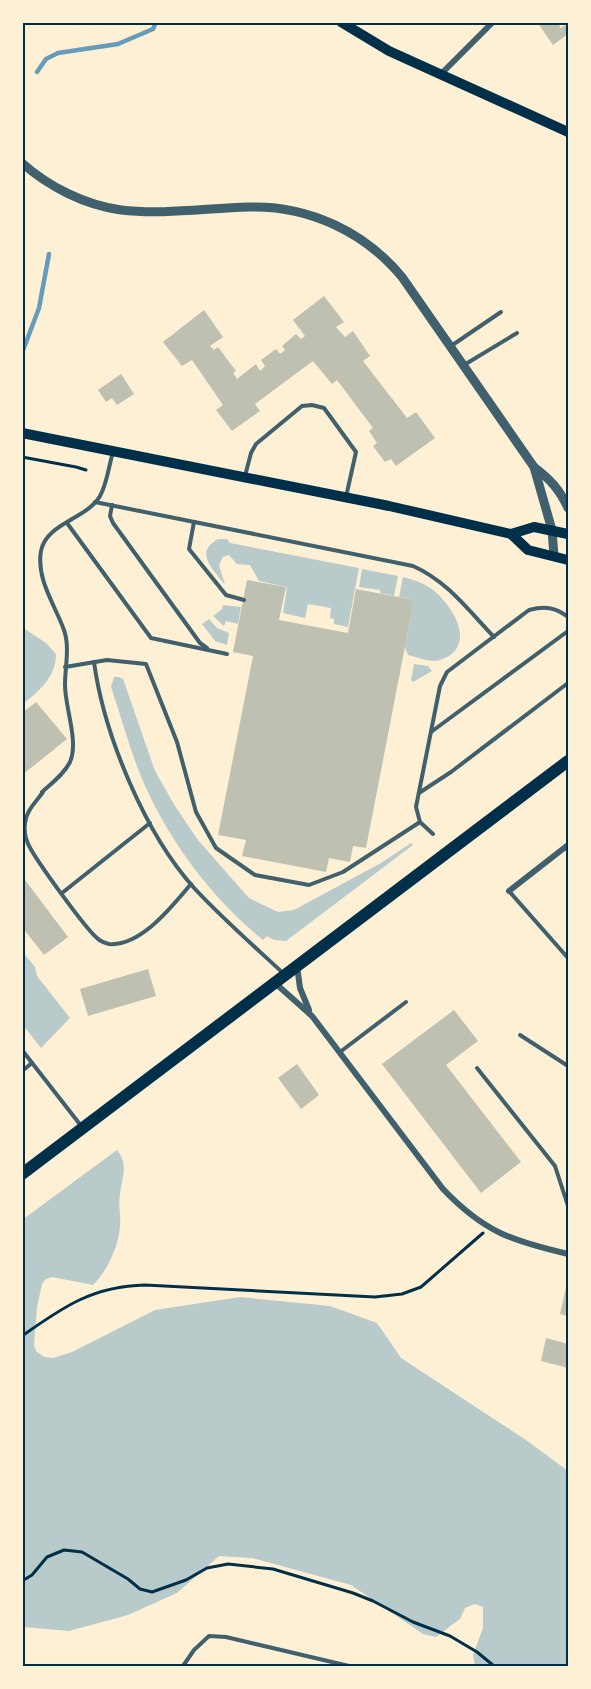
<svg xmlns="http://www.w3.org/2000/svg" width="591" height="1689" font-family="Raleway,sans-serif">
<rect width="100%" height="100%" fill="#fdf0d5"/>
<g fill="#b9caca">
<path d="M218,539H227L230,543L359,568L348,627L334,624V619L330,618L331,608L308,604L305,618L283,613L287,587L259,581L250,565L237,564L229,555L223,557L219,565L225,585C214,570 193,553 218,539Z"/>
<polygon points="362,569 398,576 394,596 380,593 380,590 359,587"/>
<path d="M403,577C414,580 424,583 433,590C453,606 479,647 440,660C431,663 417,657 408,655L405,647L414,600L399,597Z"/>
<polygon points="223,605 241,607 238,624 226,621 224,626 213,616 222,609"/>
<polygon points="209,619 217,628 229,633 227,645 215,641 202,624"/>
<path d="M22,627L46,643L56,654C56,677 39,691 23,704Z"/>
<polygon points="414,664 428,666 432,671 413,682 411,680"/>
<path d="M114,677H119L123,679L155,771L175,806L198,840L249,898L278,912L294,910L381,863L411,843L413,845L286,941L274,940L267,936L263,940C215,901 174,848 148,792C132,759 123,722 111,687Z"/>
<polygon points="22,951 35,967 37,976 70,1018 41,1048 23,1025"/>
<path d="M117,1150C129,1165 122,1177 120,1194C118,1206 121,1216 120,1227C118,1248 107,1271 93,1285L52,1277L46,1279L42,1284L37,1307L34,1345L36,1351L44,1357L53,1358L72,1352L155,1310L240,1297L330,1306L377,1323L401,1358L526,1440L568,1471V1666H475L473,1655L483,1628V1607L475,1604L465,1608L460,1619L436,1637L423,1634L351,1585L252,1558L219,1556L177,1593L128,1615L69,1631L23,1627L22,1220Z"/>
</g>
<g fill="none" stroke-linecap="round" stroke-linejoin="round">
<g stroke="#669bbc" stroke-width="4.5">
<polyline points="37,72 46,59 58,53 118,44 153,29 156,22"/>
<polyline points="22,353 39,308 49,254"/>
</g>
</g>
<g fill="#bec0b2">
<polygon points="537,22 557,22 561,28 565,25 568,30 568,34 553,45"/>
<polygon points="324,296 344,322 336,327 345,337 353,331 370,356 363,361 407,418 416,412 435,438 396,466 391,459 385,462 373,446 377,443 369,431 373,428 337,380 332,384 313,361 255,404 260,411 232,431 216,410 223,405 192,360 182,366 163,342 204,310 223,337 210,346 214,350 218,347 236,371 233,373 237,379 256,364 260,371 265,366 261,360 276,349 280,354 285,350 282,346 296,334 301,339 305,336 293,320"/>
<polygon points="121,374 134,394 117,405 112,398 106,402 98,390"/>
<polygon points="247,580 286,587 279,620 348,633 356,589 414,600 366,848 353,846 350,862 329,858 326,872 242,856 246,840 218,835 253,656 233,652"/>
<polygon points="36,702 67,739 22,775 22,713"/>
<polygon points="22,876 68,937 44,955 22,927"/>
<polygon points="148,969 156,996 88,1016 80,989"/>
<polygon points="454,1010 478,1041 446,1065 521,1162 481,1193 382,1064"/>
<polygon points="297,1064 319,1095 301,1109 278,1078"/>
<polygon points="568,1279 568,1316 560,1314"/>
<polygon points="546,1338 568,1344 568,1368 541,1361"/>
</g>
<g fill="none" stroke-linecap="round" stroke-linejoin="round">
<g stroke="#003049" stroke-width="3">
<polyline points="22,457 76,467 86,470"/>
<path d="M22,1336C63,1307 93,1286 145,1285L375,1297L402,1294L421,1287L483,1233"/>
<polyline points="22,1581 32,1575 47,1557 64,1550 82,1552 128,1579 140,1589 152,1592 186,1580 207,1568 228,1564 273,1569 353,1593 373,1601 413,1622 450,1636 477,1652 494,1666"/>
</g>
<g stroke="#3f606c" stroke-width="4">
<polyline points="451,346 501,312"/>
<polyline points="464,365 517,333"/>
<polyline points="245,476 251,453 256,444 302,406 312,405 324,408 356,452 346,497"/>
<path d="M95,502L413,566C447,581 468,610 494,637"/>
<polyline points="112,505 110,516 113,523 200,643 207,648"/>
<polyline points="194,522 189,549 226,595 244,600"/>
<polyline points="67,523 151,638 227,654"/>
<path d="M94,662C104,735 145,834 195,889C223,919 254,946 284,974"/>
<polyline points="65,667 107,660 146,664 177,742 196,812 216,848 255,875 309,885 343,872 420,822"/>
<polyline points="431,732 568,631"/>
<path d="M42,792C52,783 64,774 70,762C79,741 65,708 65,685C65,667 70,647 64,630C55,605 36,579 41,551C46,523 87,519 100,496C107,484 109,465 113,452"/>
<path d="M43,792C36,802 26,811 25,823C24,828 25,837 27,841C30,853 86,929 97,938C99,940 105,943 109,944C141,947 173,905 191,884"/>
<polyline points="419,793 451,772 568,683"/>
<path d="M433,834L420,822L416,807L440,686L447,672L529,610C545,606 555,607 568,617"/>
<polyline points="509,891 568,958"/>
<polyline points="62,893 150,823"/>
<polyline points="520,1035 568,1066"/>
<polyline points="22,1050 82,1127"/>
<polyline points="340,1052 406,1002"/>
<polyline points="477,1068 555,1166 568,1206"/>
<polyline points="22,1071 32,1063"/>
<polyline points="183,1666 194,1650 209,1636 226,1637 349,1666"/>
</g>
<g stroke="#3f606c" stroke-width="6">
<polyline points="440,75 493,22"/>
<polyline points="509,891 568,845"/>
<polyline points="297,966 300,988 309,1010"/>
<path d="M275,983L312,1016L443,1189C484,1232 512,1241 568,1254"/>
</g>
<g stroke="#3f606c" stroke-width="9">
<path d="M22,163C49,187 85,205 121,210C163,215 207,208 249,207C308,205 365,232 402,277L534,467L552,530L554,556"/>
<path d="M534,467C550,479 560,490 568,508"/>
</g>
<g stroke="#003049" stroke-width="10">
<polyline points="341,22 389,51 568,132"/>
<polyline points="22,433 389,506 511,534 534,527 568,534"/>
<polyline points="511,534 528,550 568,560"/>
</g>
<polyline stroke="#003049" stroke-width="12" points="22,1174 568,761"/>
</g>
<rect width="591" height="1689" fill="none" stroke="#fdf0d5" stroke-width="48"/>
<rect x="24" y="24" width="543" height="1641" fill="none" stroke="#003049" stroke-width="2"/>
</svg>
